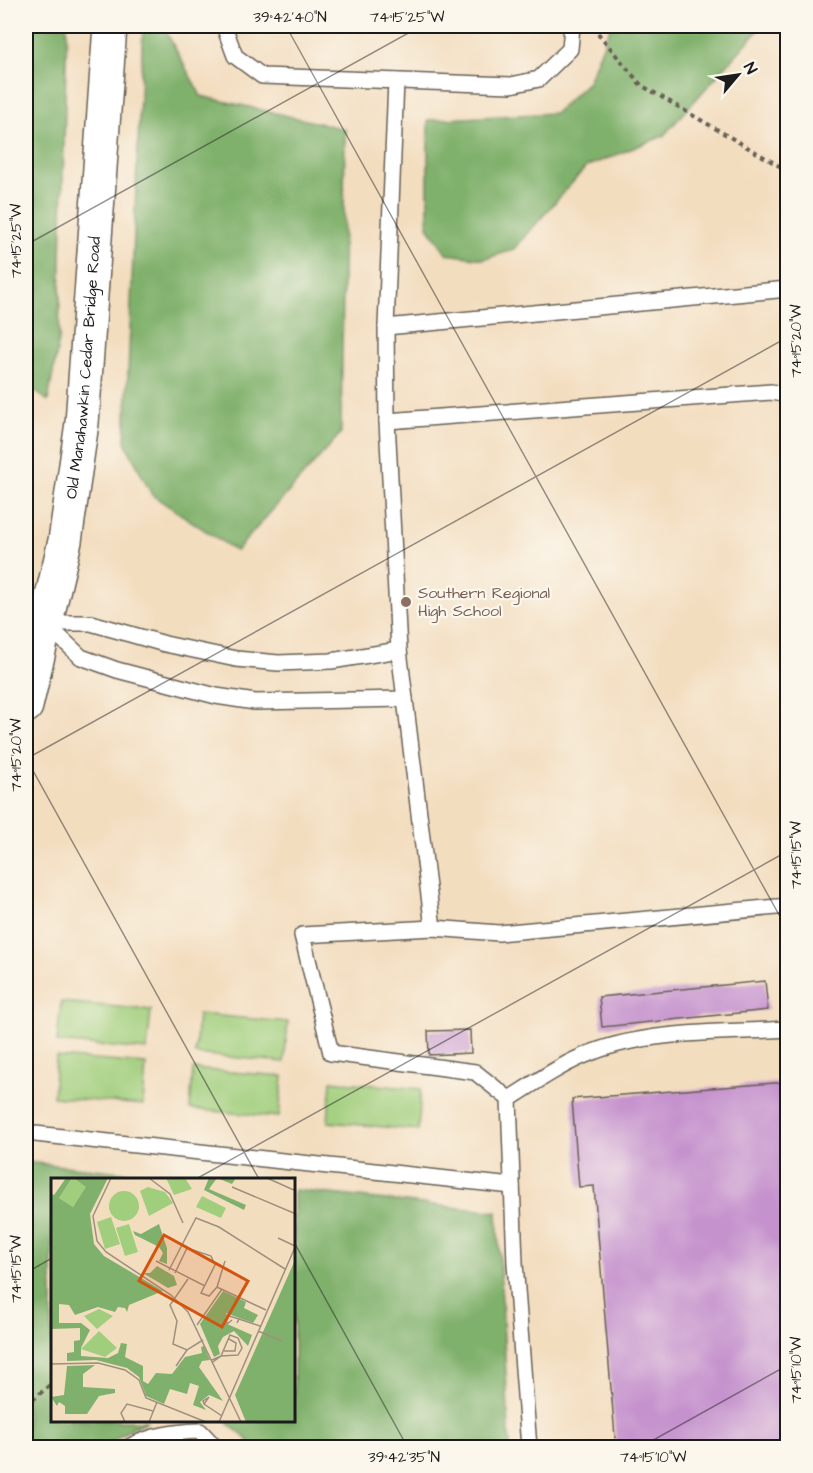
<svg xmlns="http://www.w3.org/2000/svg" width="813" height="1473" font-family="'Architects Daughter',sans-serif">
<rect width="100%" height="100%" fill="#fbf7ec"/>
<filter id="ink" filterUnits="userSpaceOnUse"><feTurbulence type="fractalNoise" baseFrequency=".0167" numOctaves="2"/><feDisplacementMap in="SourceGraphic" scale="12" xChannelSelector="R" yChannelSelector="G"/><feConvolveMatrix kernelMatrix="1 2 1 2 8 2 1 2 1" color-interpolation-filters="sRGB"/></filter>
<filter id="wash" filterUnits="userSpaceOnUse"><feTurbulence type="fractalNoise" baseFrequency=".008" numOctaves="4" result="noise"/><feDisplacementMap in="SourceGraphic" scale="24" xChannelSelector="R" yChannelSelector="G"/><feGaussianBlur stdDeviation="1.35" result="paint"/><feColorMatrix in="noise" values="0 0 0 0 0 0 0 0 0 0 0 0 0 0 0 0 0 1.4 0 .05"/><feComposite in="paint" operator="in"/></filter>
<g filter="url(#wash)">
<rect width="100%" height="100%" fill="#f3ddbf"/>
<g fill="#a0ce7c" stroke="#5e754c" stroke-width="1.5">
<polygon points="61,1002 151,1010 147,1050 57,1042"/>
<polygon points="198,1014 288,1022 284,1062 195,1054"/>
<polygon points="56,1057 146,1064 143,1105 53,1097"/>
<polygon points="193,1069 283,1076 279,1117 190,1109"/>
<polygon points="331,1081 421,1089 418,1130 328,1122"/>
</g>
<g fill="#80b16c" stroke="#4e6644" stroke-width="1.5">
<polygon points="26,26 67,26 59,340 48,401 26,384"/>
<polygon points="143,26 163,26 201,96 345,129 341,433 236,551 152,495 125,442"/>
<polygon points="611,26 762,26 663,136 586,167 513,250 484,259 447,254 428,227 428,120 555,113 588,82"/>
<polygon points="26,1162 189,1179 52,1179 52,1420 148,1421 133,1427 104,1447 26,1447"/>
<polygon points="294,1190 497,1212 510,1447 252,1447 249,1441 225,1421 294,1420"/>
</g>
<g id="blocks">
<g fill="#c592cd">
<polygon points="765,981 768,1010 602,1027 599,997"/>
<polygon points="470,1030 471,1053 429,1055 428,1031"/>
<polygon points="788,1082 788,1448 616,1448 594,1186 579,1187 572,1099"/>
</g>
</g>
</g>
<g filter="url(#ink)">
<use href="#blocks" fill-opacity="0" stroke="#676055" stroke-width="1.5"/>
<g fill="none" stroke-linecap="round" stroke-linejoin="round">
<g stroke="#676055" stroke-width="18">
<g id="lane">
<polyline points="224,26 235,56 262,76 511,85 539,79 570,49 572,26"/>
<polyline points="396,81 386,327 387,421 399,650 433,928"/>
<polyline points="386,327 788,289"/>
<polyline points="387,421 771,392 788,395"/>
<polyline points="26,618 45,623 91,623 165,644 236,659 278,663 331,661 399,650"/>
<polyline points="45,623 81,657 117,670 216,696 255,702 405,699"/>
<path d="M509,1099C536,1082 563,1063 593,1052C650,1030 726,1033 788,1029"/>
<polyline points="26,1133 512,1186"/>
<path d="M127,1448C150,1435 174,1432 200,1431L216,1448"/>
<polyline points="529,1448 515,1263 509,1099 475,1072 331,1053 302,935 433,928 499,933 788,906"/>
</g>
</g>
<g stroke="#676055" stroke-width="36">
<g id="secondary">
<path id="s1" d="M26,706L65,541L82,423L110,26"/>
</g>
</g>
<g stroke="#676055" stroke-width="4" stroke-dasharray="4.5 4.5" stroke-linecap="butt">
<polyline points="592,26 641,85 788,171"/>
<polyline points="26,1406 52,1383"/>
</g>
<use href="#lane" stroke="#fff" stroke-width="15"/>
<use href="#secondary" stroke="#fff" stroke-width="33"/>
</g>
</g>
<path fill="none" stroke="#1c1c1c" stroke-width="1.5" stroke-opacity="0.45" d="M286,26L788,931M26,245L421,26M26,758L259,1179M26,759L788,337M196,1179L788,851M294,1242L408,1448M26,1273L52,1258M639,1448L788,1365"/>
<circle fill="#8d6e63" stroke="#fbf7ec" stroke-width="2" cx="406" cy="602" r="6"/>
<g text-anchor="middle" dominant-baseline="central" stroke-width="4.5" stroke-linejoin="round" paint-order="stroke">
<g font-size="16" fill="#1c1c1c" stroke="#fbf7ec">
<text stroke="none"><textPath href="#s1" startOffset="344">Old Manahawkin Cedar Bridge Road</textPath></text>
</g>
<g font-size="16" fill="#785e54" stroke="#fbf7ec" text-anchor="start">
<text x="418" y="593">Southern Regional<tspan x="418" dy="18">High School</tspan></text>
</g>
</g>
<g transform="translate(51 1178)">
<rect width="244" height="244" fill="#f3ddbf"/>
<path d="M21,0L36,9L22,29L8,20ZM115,0H134L141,11L123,17ZM97,9L114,14L122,25L98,38L89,13ZM58 28a15 15 0 1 1 30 0a15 15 0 1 1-30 0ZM151,18L175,30L170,40L145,29ZM60,39L69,66L54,71L46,44ZM78,46L87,74L74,78L65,50ZM48,131L62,138L46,151L33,138ZM48,153L66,170L54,179L30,171Z" fill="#a0ce7c"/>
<path d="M15,0H21L8,20L22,29L35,9L22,0H57L39,36L43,66L53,78L112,113L78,127L76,134L74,130L67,129L64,134L47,129L24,137L18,127L8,126V145H30L39,152L30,170V178L57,180L67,175L70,165L76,166L74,179L92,188V203L97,206L105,195L121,196L134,179L151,175L150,169L153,168L159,182L151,183L148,189L172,223L158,217L149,224L155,232L142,227L148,208L139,205L136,216L119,211L113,226L95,218L88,199L76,190L45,182L16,183V175L23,174V163L29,162V150L0,151V16L3,17ZM158,0H185L181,6L166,0L158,11L195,27L193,32L153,12ZM108,46L116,70V86L108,83L112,75L108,69L84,57L82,53L90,56ZM244,82V244H195L184,217ZM106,88L123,98L126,107L117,110L92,95H99ZM172,113L195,124L193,130L207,137L202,145L175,135L174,145L201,157L197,168L183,153L172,159L167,168L169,176L163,179L149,146ZM44,187L32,196V209L64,211V215L48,218L36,236H14V228L8,224L6,228L0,219L13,217L16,188Z" fill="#80b16c"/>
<path fill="none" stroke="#9d907e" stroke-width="1.5" d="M60,0L42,38L46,63L55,74L120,117L137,134L190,244M98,0L119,16L132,45M216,0L245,13M181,9L245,36M227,60L244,68M105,83L154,108M118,92L145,40L168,49L234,91M124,95L136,70L160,78L164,87L150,115L158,118L166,109L174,83M137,101L119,127L126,143L122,166L136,172L152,162M166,109L215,132M181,142L176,146L175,137L188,141M186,145L188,141L209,148M146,147L171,111M207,153L231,163M173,173H184L185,165L178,161M161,182L170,178L187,177L191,170L187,160L179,157L170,178L162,184M0,186L47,185L74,192L88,202L95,220L155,244M125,188L136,172M153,226L158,219L152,223L153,226L171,238M74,244L70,235L76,226L102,233M98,244L106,224M168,244L245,67"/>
<path fill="#d4530e" fill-opacity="0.15" stroke="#d4530e" stroke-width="3" d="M113,57L197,103L171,149L88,103Z"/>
<rect width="244" height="244" fill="none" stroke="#1c1c1c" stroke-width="3"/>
</g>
<rect width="813" height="1473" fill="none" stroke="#fbf7ec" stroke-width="66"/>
<g transform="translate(738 75) rotate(61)" stroke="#fbf7ec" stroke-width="4.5" paint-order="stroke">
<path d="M0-4.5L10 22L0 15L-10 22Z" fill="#1c1c1c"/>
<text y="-9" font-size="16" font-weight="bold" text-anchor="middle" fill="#1c1c1c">N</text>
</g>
<rect x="33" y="33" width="747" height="1407" fill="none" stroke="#1c1c1c" stroke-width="2"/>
<g font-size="15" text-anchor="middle" fill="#1c1c1c">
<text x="290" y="22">39°42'40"N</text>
<text x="407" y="22">74°15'25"W</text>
<text transform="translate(16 241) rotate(-90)" y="5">74°15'25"W</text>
<text transform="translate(796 341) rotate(-90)" y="5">74°15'20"W</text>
<text transform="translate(16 755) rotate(-90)" y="5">74°15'20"W</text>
<text transform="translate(796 855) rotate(-90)" y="5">74°15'15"W</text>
<text transform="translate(16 1269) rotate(-90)" y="5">74°15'15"W</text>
<text transform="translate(796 1370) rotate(-90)" y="5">74°15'10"W</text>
<text x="404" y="1462">39°42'35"N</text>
<text x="653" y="1462">74°15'10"W</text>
</g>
</svg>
